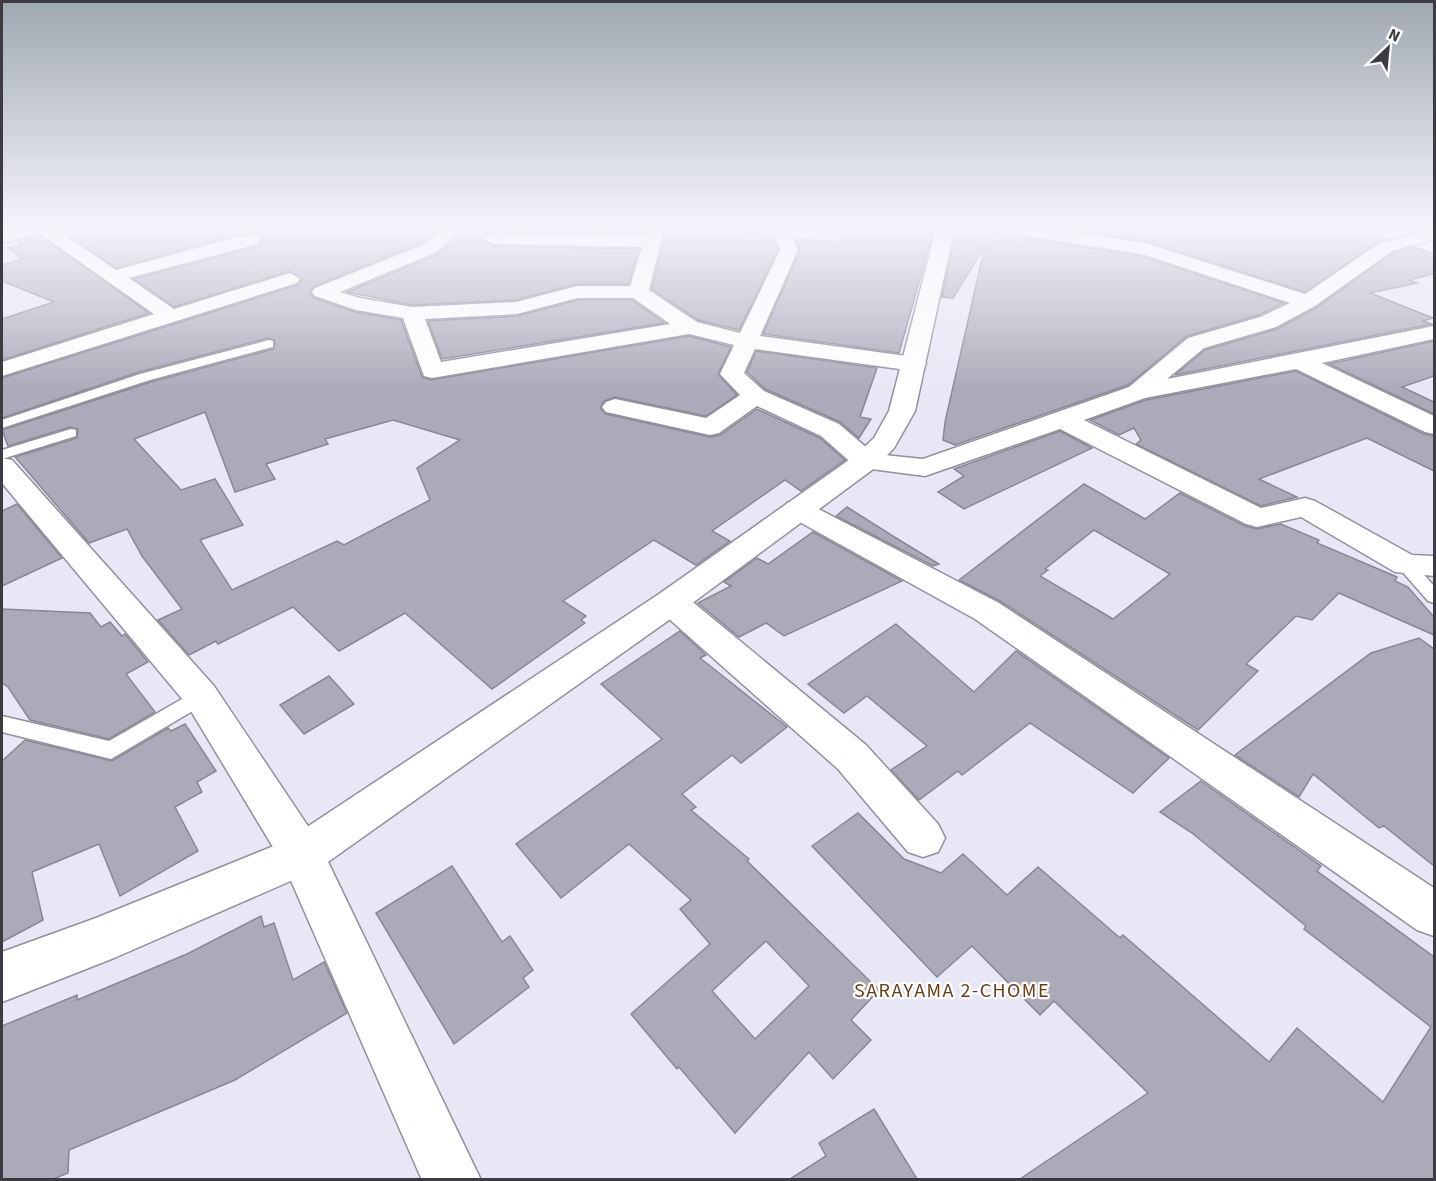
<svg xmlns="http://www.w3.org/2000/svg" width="1436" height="1181" font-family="'Source Sans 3',sans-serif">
<rect width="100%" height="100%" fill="#e8e7f6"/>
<polygon fill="#dfab7e" points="657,226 780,226 783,233"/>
<g fill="#abaab9" stroke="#888895" stroke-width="1.5" fill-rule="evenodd">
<path d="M56,226H365L436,231L424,242L314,286L310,293L314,298L355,312L401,320L422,377L431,380L689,336L731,347L718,374L737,395L706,416L615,397L604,401L600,408L606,414L710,437L720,435L757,409L820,438L845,460L801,491L785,480L712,531L730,541L696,565L654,540L563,601L586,616L581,620L585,623L492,689L405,613L339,651L293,607L218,644L216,641L189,655L158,620L182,609L142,556L127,529L89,543L15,457L77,438L78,429L70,427L8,446L2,430L151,382L274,349L275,340L268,338L139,372L2,418V378L298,285L302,279L289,271L174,307L134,279L259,246L263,240L260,235H236L116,268ZM205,412L235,492L275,479L266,464L328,444L325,439L393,420L460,440L417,468L430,500L344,545L337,541L232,590L200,540L243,525L215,479L181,490L134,439Z"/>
<polygon points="471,226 647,226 643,234 493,232 482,238 493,246 639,249 628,284 576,284 516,300 412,305 347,292 438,254"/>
<polygon points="841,226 935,226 899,353 763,334 800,251 796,239 840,242"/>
<polygon points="957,226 985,226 989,232 1141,256 1284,303 1259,315 1187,336 1128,385 955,445 943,440 945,422 985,246 953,298 942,297"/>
<polygon points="1040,226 1349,226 1388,239 1379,241 1305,292 1146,241"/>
<polygon points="667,229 764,233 764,236 773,237 778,250 739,330 698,320 652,289"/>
<polygon points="39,235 149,313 2,360 2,319 54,302 2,281 2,265 23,259 9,248 21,245 17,241"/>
<polygon points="1414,247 1434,254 1434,274 1409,280 1417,283 1370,293 1433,318 1423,321 1432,324 1175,375 1205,350 1277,329 1316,308 1393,253"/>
<polygon points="578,300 632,300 664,323 442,359 428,321 517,316"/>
<polygon points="1434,341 1434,376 1402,387 1434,402 1434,414 1329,364"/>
<polygon points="756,351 877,368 860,417 871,419 859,438 840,422 765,389 747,372"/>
<polygon points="1296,371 1424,434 1434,436 1434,471 1367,438 1259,479 1297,497 1261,506 1136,444 1141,440 1134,428 1119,435 1090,420 1146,400"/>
<polygon points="1060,431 1092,448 964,509 938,492 964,476 954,469"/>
<path d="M1084,484L1145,519L1180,493L1245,526L1257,529L1281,524L1319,540L1317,543L1397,577L1395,581L1408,587L1434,617V635L1339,593L1312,620L1296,616L1246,664L1258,671L1198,730L1000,601L959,580ZM1094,530L1170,574L1113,619L1040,576L1048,570L1045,569Z"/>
<polygon points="17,504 62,558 2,586 2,511"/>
<polygon points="847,507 896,538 939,564 933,566 836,516"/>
<polygon points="813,532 902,581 784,636 766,623 739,637 698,603 731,586 724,582 757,558 768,564"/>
<polygon points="2,609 90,613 101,627 110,622 122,636 125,634 148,662 126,674 155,712 109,739 30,720 8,687 2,683"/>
<polygon points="896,624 974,692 1016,651 1169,758 1133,793 1030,723 962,775 958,771 919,800 891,770 927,746 867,696 844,713 808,684"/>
<path d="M680,631L706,655L700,658L787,727L741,763L732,755L682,794L696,807L691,810L749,859L747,861L879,990L851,1020L871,1040L833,1079L809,1052L735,1133L679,1067L677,1069L631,1014L710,944L680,909L691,900L629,844L561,898L516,844L662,739L601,684ZM766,941L809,986L755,1039L712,991Z"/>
<polygon points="1419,638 1434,649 1434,866 1384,826 1379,828 1313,774 1299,797 1235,755 1371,653"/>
<polygon points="329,676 354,704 304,734 280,705"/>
<polygon points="185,724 216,771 197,782 202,792 175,807 198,851 120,896 99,844 32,872 43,920 2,942 2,761 25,740 112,761 168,728 171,731"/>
<polygon points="1201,781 1321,866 1317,871 1434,957 1434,1179 1020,1179 1148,1093 1054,1001 1040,1015 972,946 937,977 812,846 858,813 904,859 941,873 963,854 1007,895 1038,867 1120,938 1123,935 1269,1062 1297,1028 1383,1102 1431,1027 1304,929 1306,926 1192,833 1160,812"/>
<polygon points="452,866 502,942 510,936 533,970 523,978 529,987 454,1044 376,913"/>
<polygon points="261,916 264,927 274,923 293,980 324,962 347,1013 235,1080 69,1150 68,1173 53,1179 2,1179 2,1026 77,995 77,1000 187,954"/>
<polygon points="874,1109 917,1179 790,1179 826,1156 819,1143"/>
</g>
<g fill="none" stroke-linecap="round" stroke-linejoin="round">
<g stroke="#90909e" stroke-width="3">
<g id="service">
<polygon points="269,340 273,341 273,347 150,380 2,428 2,420 140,374"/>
<polygon points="71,429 76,430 76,436 2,459 2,450"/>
<polygon points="1406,559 1412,561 1434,586 1434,603 1428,601 1400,569 1397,565 1400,561"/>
<polygon points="201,688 208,690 211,696 208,702 111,759 2,732 2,716 109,741"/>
</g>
</g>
<g stroke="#90909e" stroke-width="3">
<g id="minor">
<polygon points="28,226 54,226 54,228 116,270 237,237 258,236 261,240 258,244 129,278 174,309 290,273 300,279 297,283 2,376 2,362 154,314 39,233 2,243 2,233"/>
<path d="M445,226H464L437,252L340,292L360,298L412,307L516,302L577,286H630L642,247L493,244L484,239L493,234L645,236L649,226H665L649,290L697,322L740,333L780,250L771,226H788L798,250L760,336L914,357L922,359L926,364L922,369L914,371L755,349L744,373L764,391L839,424L874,454L923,459L1129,387L1188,338L1260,317L1290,303L1142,254L995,231L989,230L987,226H1027L1145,243L1305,294L1380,243L1434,229V239L1392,251L1315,306L1276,327L1204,348L1167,379L1434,326V339L1322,363L1434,416V434L1425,432L1296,369L1145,398L1084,420L1261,508L1305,498L1315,501L1412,555L1434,556V576L1395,572L1301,517L1257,527L1246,524L1060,429L925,476L856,467L821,436L757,406L719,433L710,435L606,412L602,407L606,402L615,399L706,418L740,395L720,374L734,345L689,334L432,378L424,376L403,318L356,310L315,296L312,292L315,288L425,244ZM578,298H633L670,324L441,362L425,319L517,314Z"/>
<polygon points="2,458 12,460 214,686 318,841 481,1180 422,1180 285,867 188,706 2,483"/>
<polygon points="797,500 807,503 999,603 1434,888 1434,936 1417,930 975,619 787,515 782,509 787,503"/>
<polygon points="671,591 683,594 866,745 938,824 945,838 938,852 923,857 908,852 838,769 659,610 654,602 659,594"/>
</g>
</g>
<g stroke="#90909e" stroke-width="3">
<polygon id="tertiary" points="937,226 955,226 915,411 894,448 876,467 683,610 318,869 114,958 2,1002 2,952 96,918 286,841 659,594 856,455 874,438 889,411"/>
</g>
<use href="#service" fill="#fff" fill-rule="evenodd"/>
<use href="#minor" fill="#fff" fill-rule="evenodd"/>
<use href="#tertiary" fill="#fff" fill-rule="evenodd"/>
</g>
<linearGradient id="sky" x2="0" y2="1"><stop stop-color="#9fa7b0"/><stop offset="0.58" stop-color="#f5f4fb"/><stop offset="1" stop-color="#f5f4fb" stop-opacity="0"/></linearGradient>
<rect width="1436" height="391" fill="url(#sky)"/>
<g text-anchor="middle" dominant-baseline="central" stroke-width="4.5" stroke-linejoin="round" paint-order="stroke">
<g font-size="20" letter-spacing="1.5" fill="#673d14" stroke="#fff">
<text x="952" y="991">SARAYAMA 2-CHOME</text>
</g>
</g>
<rect width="1436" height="1181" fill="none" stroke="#3b3b41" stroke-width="6"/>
<g transform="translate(1388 48) rotate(26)" stroke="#ffffff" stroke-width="4.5" paint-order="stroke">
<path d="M0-4.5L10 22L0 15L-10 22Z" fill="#3b3b41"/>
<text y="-9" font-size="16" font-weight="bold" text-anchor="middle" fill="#3b3b41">N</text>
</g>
</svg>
